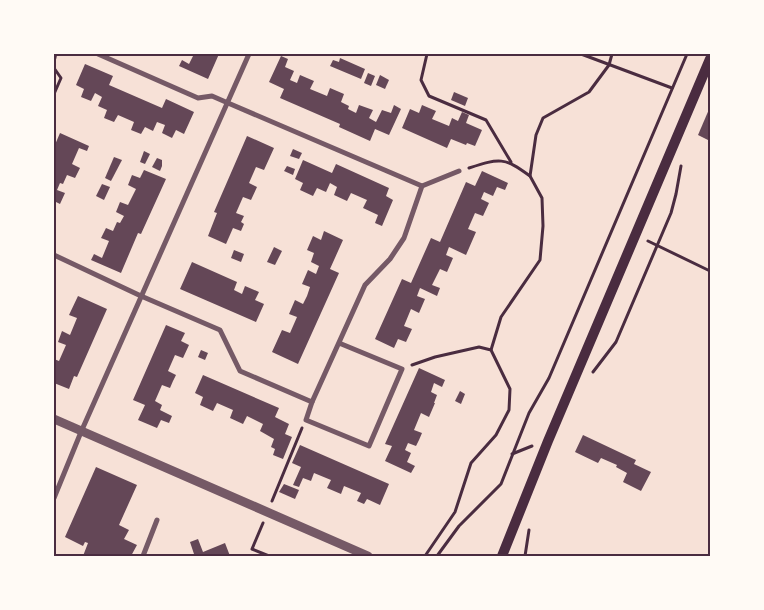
<svg xmlns="http://www.w3.org/2000/svg" width="764" height="610" font-family="'Work Sans',sans-serif">
<rect width="100%" height="100%" fill="#f7e1d7"/>
<g fill="#644757">
<polygon points="194,54 219,54 208,79 179,66 182,60 189,64"/>
<polygon points="281,56 288,59 285,67 294,71 290,80 297,83 300,75 314,81 310,89 327,96 330,88 344,94 341,102 349,106 348,109 356,113 359,105 373,110 369,118 376,122 382,110 391,113 394,105 401,109 389,135 375,129 370,141 339,127 340,124 280,98 284,89 269,82"/>
<polygon points="340,58 365,69 361,79 330,66 333,60 339,62"/>
<polygon points="85,64 113,76 109,85 162,108 166,99 194,112 184,134 176,130 172,138 162,133 165,125 157,122 153,131 145,127 141,134 131,130 134,122 118,115 114,122 104,118 107,110 98,106 102,97 95,93 91,101 81,97 84,89 76,85"/>
<polygon points="368,73 375,76 371,86 364,83"/>
<polygon points="380,75 389,80 385,89 376,85"/>
<polygon points="454,92 468,98 465,106 451,100"/>
<polygon points="422,105 436,111 432,119 449,126 452,118 458,121 462,112 469,115 466,123 482,130 475,146 467,143 466,145 451,139 447,148 402,128 410,109 419,113"/>
<polygon points="710,107 710,141 698,135"/>
<polygon points="60,133 89,146 87,151 79,148 72,164 80,168 75,178 67,175 63,184 60,183 57,190 65,193 60,204 54,201 54,147"/>
<polygon points="247,136 274,148 264,170 256,167 249,183 257,187 251,200 243,197 236,213 244,216 241,222 244,224 241,231 233,228 226,244 208,236 217,213 214,212"/>
<polygon points="293,149 302,153 299,159 290,156"/>
<polygon points="144,151 150,154 145,164 140,162"/>
<polygon points="114,157 122,160 111,181 105,178"/>
<polygon points="157,158 162,160 162,166 160,171 152,167"/>
<polygon points="303,160 332,173 336,164 389,188 386,196 393,200 382,226 375,223 378,215 363,208 367,200 351,193 347,201 334,195 337,187 330,183 326,192 317,188 313,196 300,190 303,183 295,179"/>
<polygon points="709,163 710,164 710,179 708,170"/>
<polygon points="287,166 295,169 293,175 284,171"/>
<polygon points="144,170 166,179 141,234 138,233 121,273 91,260 94,254 102,258 109,241 101,238 106,228 113,231 117,222 120,223 124,216 116,212 120,202 128,205 136,189 128,185 132,175 140,178"/>
<polygon points="482,171 508,183 505,190 497,187 493,196 484,192 481,199 489,203 483,216 475,213 468,229 476,232 466,255 449,247 446,255 453,258 447,272 440,269 432,285 440,288 437,296 420,288 417,296 425,299 419,313 411,309 404,326 412,329 406,342 398,339 394,348 375,339 402,279 411,283 431,238 440,242 466,182 475,186"/>
<polygon points="102,184 110,187 104,200 96,196"/>
<polygon points="324,231 343,240 330,269 339,273 298,364 272,352 282,330 290,333 297,317 289,314 295,300 303,304 307,296 310,287 302,284 308,270 316,274 319,266 311,262 314,253 307,250 313,236 321,240"/>
<polygon points="274,247 282,251 275,265 267,262"/>
<polygon points="234,250 244,254 241,262 231,258"/>
<polygon points="192,262 237,282 234,290 242,294 245,286 259,292 255,300 264,304 256,322 180,289"/>
<polygon points="78,296 107,309 77,377 74,376 69,389 54,383 54,359 59,361 66,345 58,342 62,331 70,335 77,318 69,315"/>
<polygon points="166,325 185,333 181,341 189,345 183,358 175,355 168,371 176,375 173,381 170,388 162,385 155,401 162,405 160,410 172,416 169,423 161,420 157,428 138,420 145,405 133,400"/>
<polygon points="201,350 208,353 205,360 198,357"/>
<polygon points="419,368 445,380 442,387 434,383 431,392 437,395 434,403 435,403 429,417 421,413 414,430 422,433 419,440 416,446 408,443 405,450 411,453 407,462 415,466 411,473 385,461 392,446 385,444"/>
<polygon points="203,375 279,408 275,417 289,424 285,434 292,437 283,459 273,455 275,449 271,447 274,439 260,431 263,424 247,416 243,424 230,418 233,410 217,403 213,411 200,405 203,397 195,393"/>
<polygon points="460,391 465,394 461,404 455,401"/>
<polygon points="583,435 636,460 634,464 651,472 641,491 623,482 627,473 616,467 617,465 601,458 598,463 575,452"/>
<polygon points="300,445 389,484 380,505 367,499 364,504 357,501 361,493 344,486 341,494 327,488 331,480 314,473 311,481 303,478 299,487 293,485 301,467 292,463"/>
<polygon points="96,467 137,485 119,525 129,530 124,539 137,545 131,556 83,556 88,543 85,542 83,546 65,537"/>
<polygon points="284,484 299,490 295,499 279,492"/>
<polygon points="198,539 203,552 225,543 230,556 188,556 194,554 190,542"/>
</g>
<g fill="none" stroke-linecap="round" stroke-linejoin="round">
<g stroke="#4a2c40" stroke-width="3">
<polyline points="427,54 421,80 429,96 486,120 511,162"/>
<polyline points="581,54 672,88"/>
<polyline points="54,94 61,78 54,68"/>
<path d="M469,168C500,158 504,157 530,176"/>
<polyline points="648,241 710,271"/>
<polyline points="491,350 501,317 540,260 543,226 542,198 530,176 536,135 543,118 589,92 609,65 612,54"/>
<polyline points="412,365 435,357 479,347 491,350 510,389 509,410 496,435 471,463 455,512 425,556"/>
<polyline points="593,372 616,342 671,213 676,194 681,166"/>
<polyline points="512,454 532,446"/>
<polyline points="272,501 302,428"/>
<polyline points="263,523 252,549 269,556"/>
<polyline points="437,556 459,526 501,484 529,413 549,378 687,54"/>
<polyline points="525,556 529,530"/>
</g>
<g stroke="#755966" stroke-width="5">
<polyline points="98,54 198,98 212,96 228,103 422,186 459,171"/>
<polyline points="54,58 55,54"/>
<polyline points="54,255 141,296 220,330 240,371 312,402"/>
<polyline points="339,343 402,369 369,446 306,420 312,402 365,285 390,259 404,238 422,186"/>
<polyline points="54,498 81,432 249,54"/>
<polyline points="143,556 157,520"/>
</g>
<polyline stroke="#755966" stroke-width="9" points="54,419 368,556"/>
<polyline stroke="#4a2c40" stroke-width="10" points="502,556 548,441 710,59"/>
</g>
<rect width="764" height="610" fill="none" stroke="#fffaf5" stroke-width="110"/>
<rect x="55" y="55" width="654" height="500" fill="none" stroke="#4a2c40" stroke-width="2"/>
</svg>
